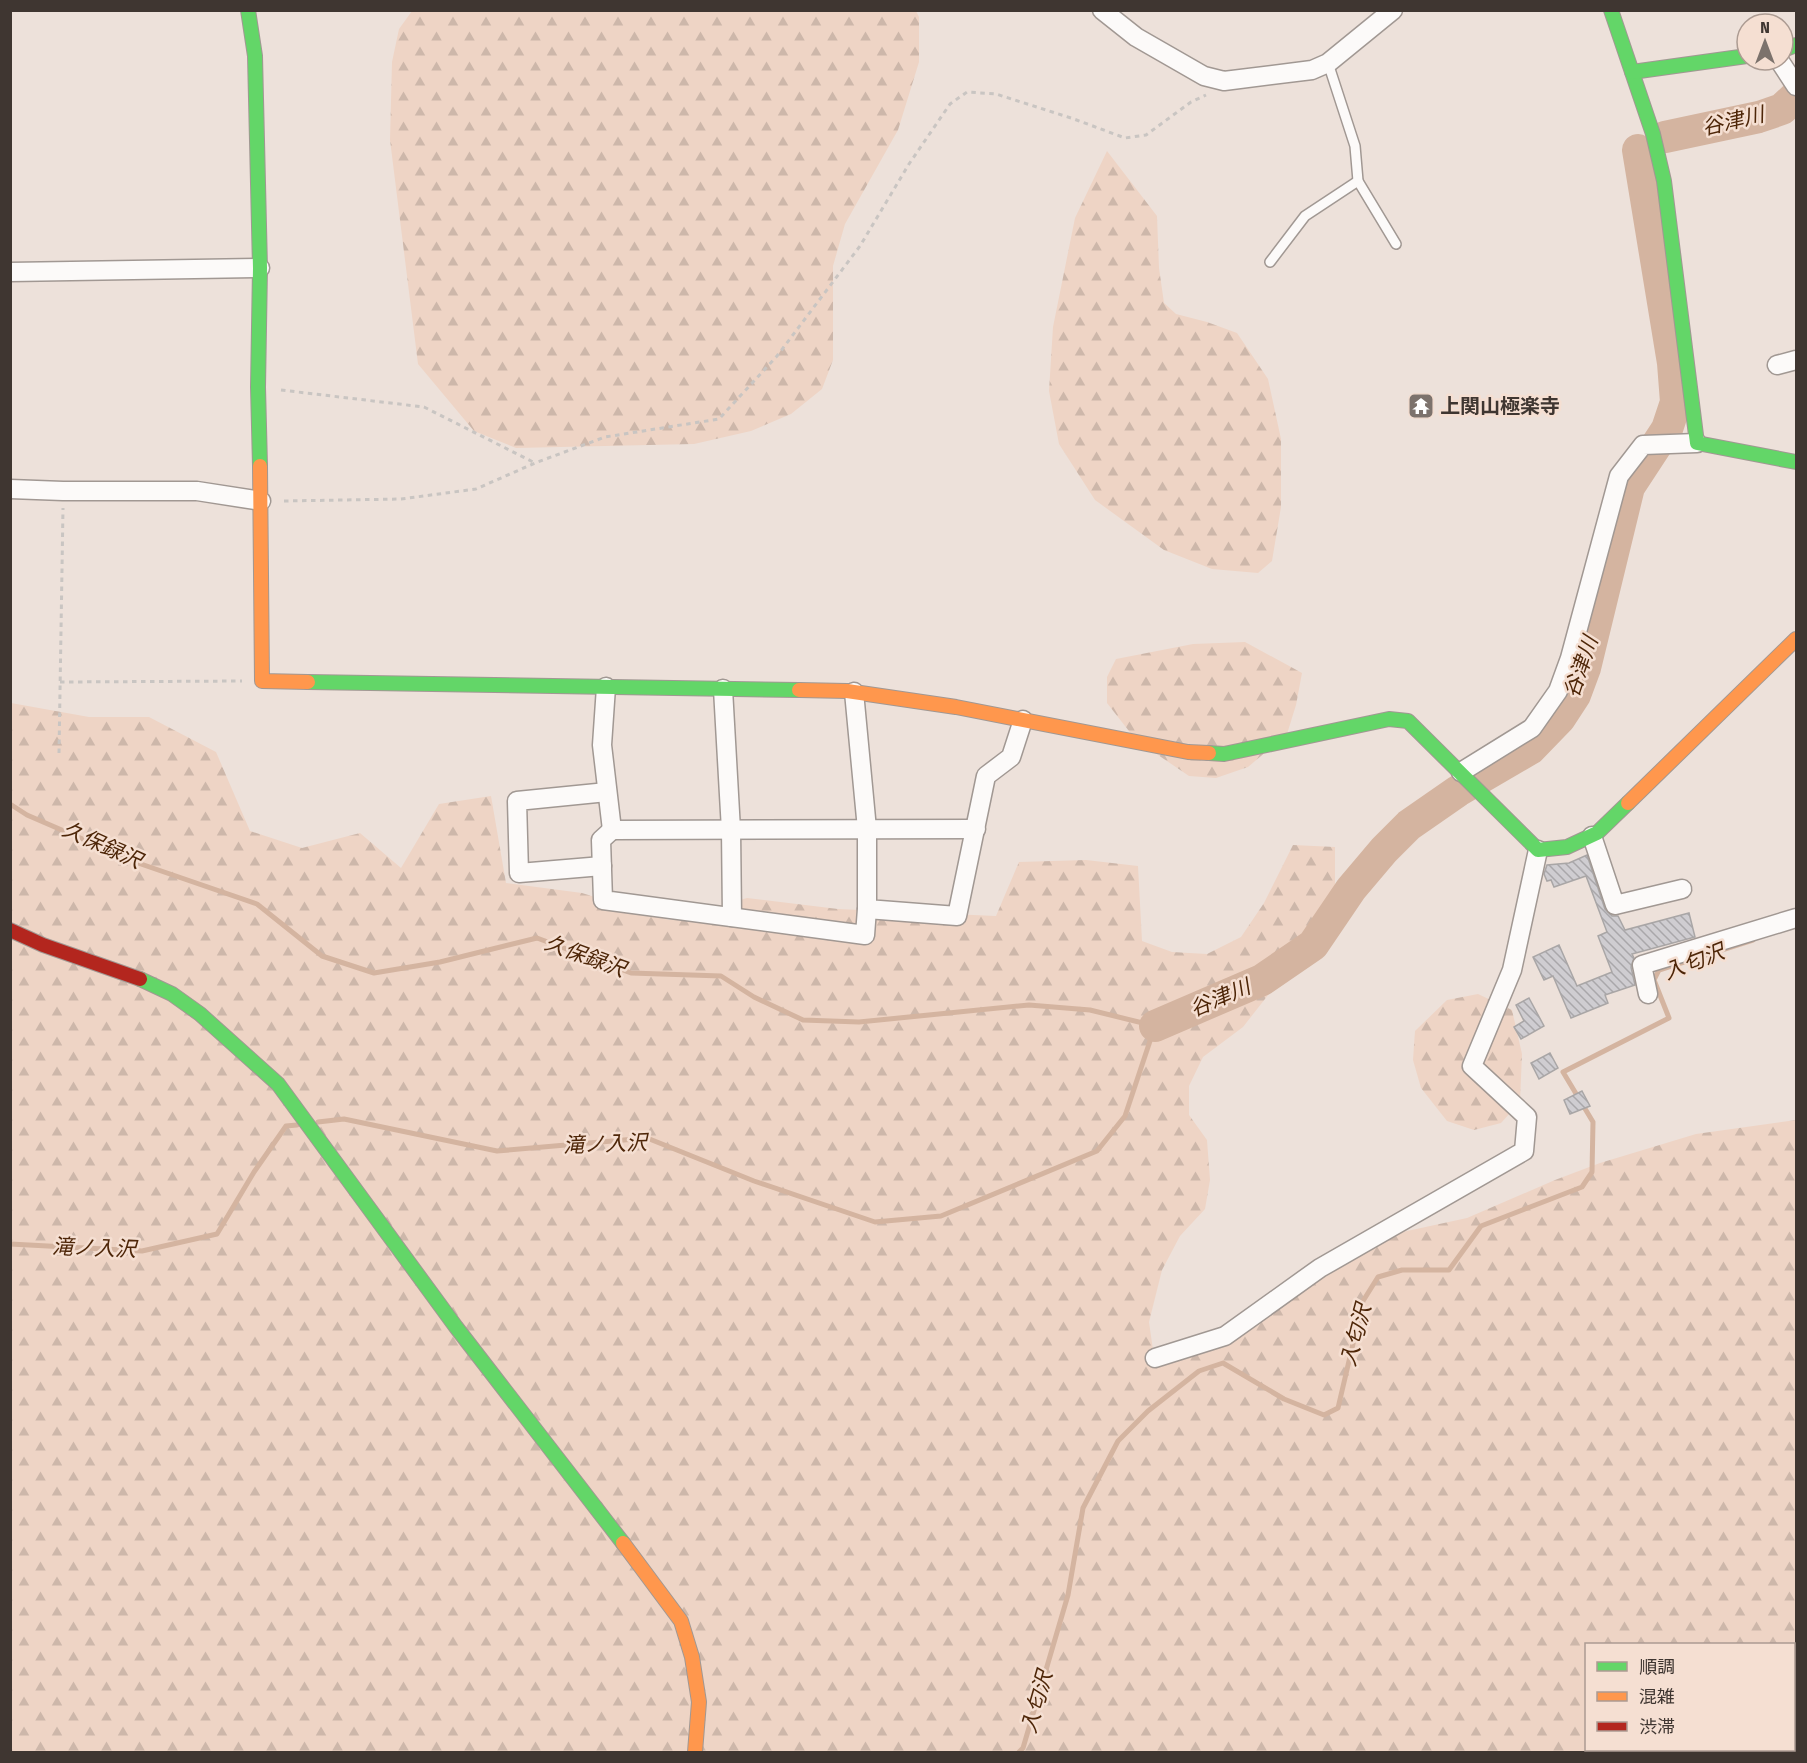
<svg xmlns="http://www.w3.org/2000/svg" width="1807" height="1763" font-family="'Fira Sans Condensed','Noto Sans JP',sans-serif">
<defs>
<pattern id="forest-firs" width="22" height="20" patternUnits="userSpaceOnUse" patternTransform="scale(1.5)"><rect width="22" height="20" fill="#eed4c5"/><path d="M5 1l3.5 6h-7zM16 11l3.5 6h-7z" fill="#cdb7aa"/></pattern>
<pattern id="building-back-hatch" width="6" height="6" patternUnits="userSpaceOnUse" patternTransform="scale(1.5)"><rect width="6" height="6" fill="#cfcdd1"/><path d="M-1 5l2 2M0 0l6 6M5-1l2 2" fill="none" stroke="#a9a7aa"/></pattern>
</defs>
<rect width="100%" height="100%" fill="#ede1da"/>
<g fill="url(#forest-firs)" fill-rule="evenodd">
<polygon points="412,11 916,11 919,17 919,62 898,130 845,224 833,266 833,360 822,389 791,414 751,431 694,444 516,448 474,431 418,364 390,140 392,62 399,29"/>
<polygon points="1107,151 1157,216 1159,268 1164,303 1176,314 1207,322 1237,333 1268,379 1281,439 1281,507 1272,561 1258,573 1212,569 1164,550 1095,500 1059,444 1049,391 1053,327 1075,218"/>
<polygon points="1245,642 1302,673 1296,705 1287,734 1248,767 1216,778 1189,776 1136,740 1107,703 1107,677 1116,659 1193,644"/>
<path d="M11,703L89,717H149L216,752L250,831L302,848L360,833L401,868L439,804L491,796L506,883L582,893L669,920L747,898L838,909L996,916L1019,862L1086,860L1138,866L1142,941L1172,952L1207,954L1241,937L1264,903L1293,845L1335,847V891L1312,939L1243,1027L1203,1057L1189,1086V1115L1207,1140L1210,1180L1205,1209L1180,1236L1162,1270L1149,1322L1153,1350L1216,1333L1361,1241L1467,1218L1555,1180L1600,1163L1696,1134L1796,1120V1752H11ZM1586,1644H1794V1750H1586Z"/>
<polygon points="1478,994 1512,1010 1522,1054 1520,1102 1501,1123 1474,1130 1447,1121 1421,1088 1413,1060 1415,1031 1447,1000"/>
</g>
<g fill="none" stroke-linecap="round" stroke-linejoin="round">
<g stroke="#d4b4a0" stroke-width="5">
<polyline points="10,804 27,815 138,863 257,904 322,956 374,973 440,962 537,938 631,973 721,976 754,997 803,1020 859,1022 1029,1005 1090,1010 1155,1026 1125,1116 1097,1151 941,1216 875,1222 754,1181 647,1138 497,1151 344,1119 318,1122"/>
<polyline points="10,1244 142,1251 217,1234 254,1172 286,1126 297,1125"/>
<polyline points="1019,1752 1023,1748 1068,1595 1083,1508 1118,1441 1148,1411 1199,1371 1223,1363 1284,1399 1324,1415 1338,1408 1363,1301 1378,1277 1402,1270 1449,1270 1481,1226 1582,1187 1592,1172 1593,1122 1563,1072 1669,1018 1654,980 1659,970 1753,940"/>
</g>
<g stroke="#d4b4a0" stroke-width="32">
<polyline points="1665,137 1759,117 1782,109 1796,96"/>
<polyline points="1155,1026 1262,980 1313,945 1351,889 1384,850 1409,825 1458,791 1530,749 1560,718 1575,695 1585,668 1629,487 1667,429 1676,402 1673,363 1638,150"/>
</g>
</g>
<g fill="url(#building-back-hatch)" stroke="#a9a6a6" stroke-width="1.5">
<polygon points="1587,855 1605,909 1612,916 1618,916 1625,930 1689,913 1695,937 1632,954 1634,958 1631,967 1635,985 1605,995 1608,1003 1571,1018 1553,976 1544,980 1533,957 1559,945 1577,986 1612,972 1598,936 1607,932 1586,876 1554,887 1551,880 1547,881 1544,874 1547,865 1569,863"/>
<polygon points="1529,998 1544,1026 1521,1039 1514,1027 1524,1021 1516,1005"/>
<polygon points="1550,1053 1558,1068 1539,1079 1531,1063"/>
<polygon points="1582,1091 1590,1106 1570,1114 1564,1100"/>
</g>
<g fill="none" stroke-linecap="round" stroke-linejoin="round">
<g stroke="#a19893" stroke-width="12">
<g id="lane">
<polyline points="1328,63 1355,146 1358,181 1396,244"/>
<polyline points="1270,262 1305,216 1358,181"/>
</g>
</g>
<g stroke="#a19893" stroke-width="21">
<g id="street">
<polyline points="1102,10 1136,37 1204,76 1224,81 1312,70 1328,63 1393,10"/>
<polyline points="1779,60 1796,86"/>
<polyline points="10,272 260,268"/>
<polyline points="1777,365 1796,360"/>
<polyline points="10,489 63,491 197,491 261,501"/>
<polyline points="606,687 602,745 612,830 976,829"/>
<polyline points="723,689 731,830 732,917"/>
<polyline points="854,692 867,829 867,909 957,916 986,776 1011,757 1023,720"/>
<polyline points="1461,772 1532,728 1558,691 1570,658 1619,476 1643,445 1697,443"/>
<polyline points="612,830 601,840 603,900 865,935 867,909"/>
<polyline points="1592,836 1615,905 1682,889"/>
<polyline points="602,866 519,873 517,801 607,792"/>
<polyline points="1648,994 1642,965 1796,918"/>
<polyline points="1155,1358 1225,1336 1320,1268 1524,1151 1527,1117 1472,1066 1512,970 1538,850"/>
</g>
</g>
<g stroke="#a19893" stroke-width="16">
<g id="fast">
<polyline points="248,10 255,56 260,268 258,387 260,466"/>
<polyline points="1611,10 1653,134 1664,181 1697,443 1796,462"/>
<polyline points="1783,50 1796,45"/>
<polyline points="1632,72 1747,56"/>
<polyline points="308,682 799,690"/>
<polyline points="1209,753 1224,754 1389,719 1408,721 1538,850 1567,847 1597,833 1628,803"/>
<polyline points="140,979 172,994 200,1014 278,1084 456,1327 623,1543"/>
</g>
</g>
<g stroke="#a19893" stroke-width="16">
<g id="slow">
<polyline points="260,466 262,681 308,682"/>
<polyline points="799,690 847,691 956,707 1188,752 1209,753"/>
<polyline points="1628,803 1796,639"/>
<polyline points="623,1543 681,1621 692,1657 699,1702 695,1752"/>
</g>
</g>
<g stroke="#a19893" stroke-width="16">
<polyline id="jam" points="10,930 43,945 140,979"/>
</g>
<g stroke="#c9c5c2" stroke-width="3" stroke-dasharray="4.5 4.5" stroke-linecap="butt">
<polyline points="281,390 424,407 535,463"/>
<polyline points="284,501 401,499 476,489 535,463 605,437 719,419 777,356 860,246 909,164 950,104 967,92 996,94 1074,119 1125,138 1146,135 1191,102 1206,95"/>
<polyline points="60,682 242,681"/>
<polyline points="59,753 63,508"/>
</g>
<use href="#lane" stroke="#fcfaf9" stroke-width="9"/>
<use href="#street" stroke="#fcfaf9" stroke-width="18"/>
<use href="#fast" stroke="#63d668" stroke-width="14"/>
<use href="#slow" stroke="#ff974d" stroke-width="14"/>
<use href="#jam" stroke="#b3261e" stroke-width="14"/>
</g>
<defs>
<g id="temple-square" transform="scale(1.35)"><rect x="-9" y="-9" width="18" height="18" rx="4" fill="#7c726c" stroke="#f5dfd2"/><path d="M0-6L5-2H3V0L6.5 2.5H4V6H1.5V3h-3V6H-4V2.5H-6.5L-3 0V-2H-5Z" fill="#fff"/></g>
</defs>
<g fill-rule="evenodd">
<use href="#temple-square" x="1421" y="406"/>
</g>
<g text-anchor="middle" dominant-baseline="central" stroke-width="5" stroke-linejoin="round" paint-order="stroke">
<g font-size="20" font-weight="bold" fill="#3f3631" stroke="#f5dfd2" text-anchor="start">
<text x="1440" y="406">上関山極楽寺</text>
</g>
<g font-size="21" font-style="italic" fill="#4e2608" stroke="#f5dfd2">
<text transform="translate(1733 121) rotate(-13)">谷津川</text>
<text transform="translate(1581 667) rotate(-71)">谷津川</text>
<text transform="translate(102 845) rotate(24)">久保録沢</text>
<text transform="translate(585 956) rotate(20)">久保録沢</text>
<text transform="translate(1694 962) rotate(-21)">入匂沢</text>
<text transform="translate(1220 998) rotate(-23)">谷津川</text>
<text transform="translate(605 1144) rotate(-2)">滝ノ入沢</text>
<text transform="translate(94 1248) rotate(2)">滝ノ入沢</text>
<text transform="translate(1356 1335) rotate(-75)">入匂沢</text>
<text transform="translate(1037 1702) rotate(-74)">入匂沢</text>
</g>
</g>
<rect width="1807" height="1763" fill="none" stroke="#3f3631" stroke-width="24"/>
<rect x="1585" y="1643" width="210" height="108" fill="#f5dfd2" stroke="#ac9b92" stroke-width="1.5"/>
<rect x="1597" y="1662" width="30" height="9" fill="#63d668" stroke="#ac9b92" stroke-width="1.5"/>
<text x="1639" y="1673" font-size="18" fill="#3f3631">順調</text>
<rect x="1597" y="1692" width="30" height="9" fill="#ff974d" stroke="#ac9b92" stroke-width="1.5"/>
<text x="1639" y="1703" font-size="18" fill="#3f3631">混雑</text>
<rect x="1597" y="1722" width="30" height="9" fill="#b3261e" stroke="#ac9b92" stroke-width="1.5"/>
<text x="1639" y="1733" font-size="18" fill="#3f3631">渋滞</text>
<g transform="translate(1765 42)"><circle r="28" fill="#f5dfd2" stroke="#ac9b92" stroke-width="1.5"/>
<path d="M0-4.5L10 22L0 15L-10 22Z" fill="#7c726c"/>
<text y="-9" font-size="16" font-weight="bold" text-anchor="middle" fill="#3f3631">N</text>
</g>
</svg>
